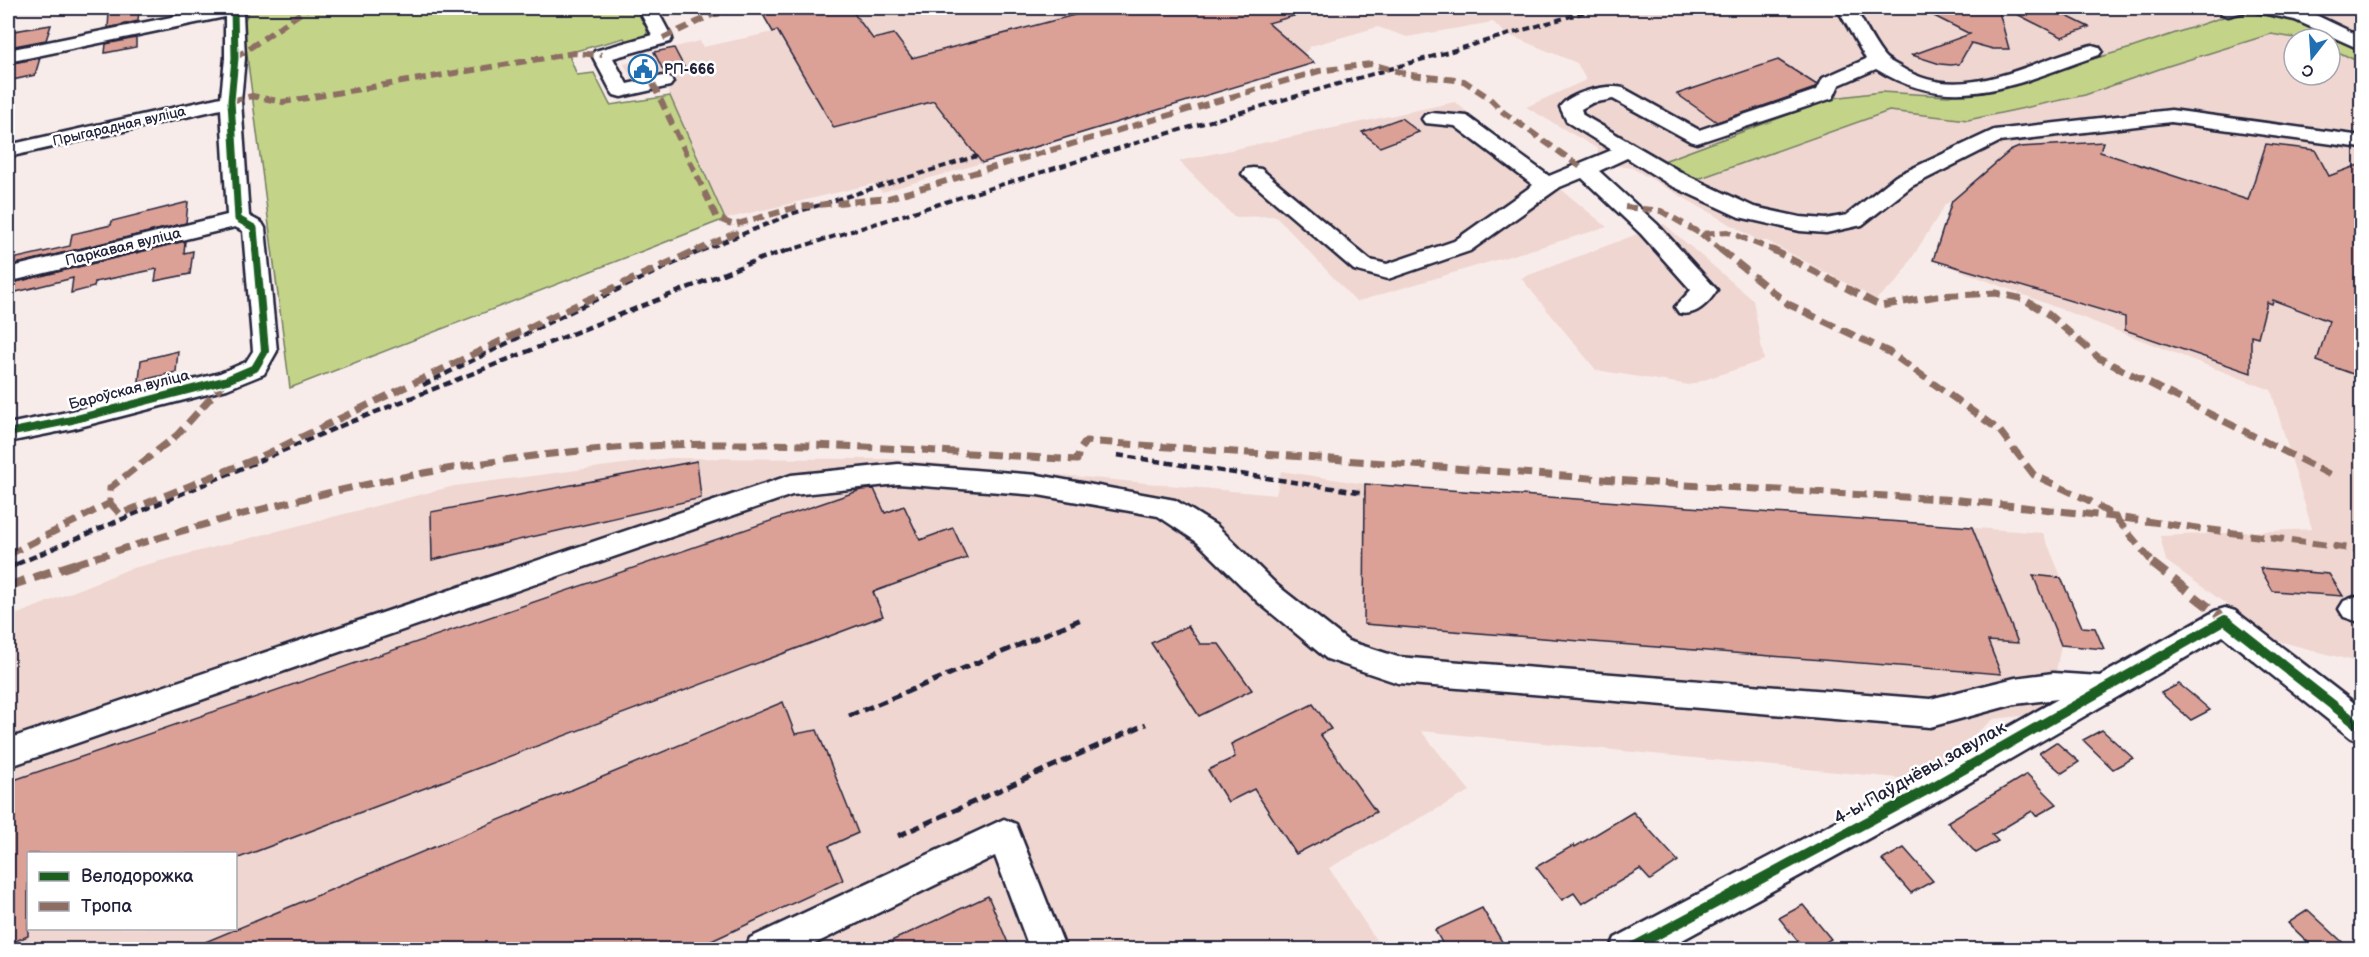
<svg xmlns="http://www.w3.org/2000/svg" width="2369" height="957" font-family="'Balsamiq Sans',sans-serif">
<rect width="100%" height="100%" fill="#f8ecea"/>
<filter id="ink" filterUnits="userSpaceOnUse"><feTurbulence type="fractalNoise" baseFrequency=".0167" numOctaves="2"/><feDisplacementMap in="SourceGraphic" scale="12" xChannelSelector="R" yChannelSelector="G"/><feConvolveMatrix kernelMatrix="1 2 1 2 8 2 1 2 1" color-interpolation-filters="sRGB"/></filter>
<g filter="url(#ink)">
<g fill="#efd6d1" fill-rule="evenodd">
<path d="M784,8H2361V663L2278,641L2166,561L2160,536L2312,529L2271,390L1933,260L1952,201L1963,192L1945,205L1897,282L1876,299L1767,241H1759L1632,168L1612,165L1597,156L1598,149L1526,107L1586,80L1577,63L1506,34L1493,22L1407,37L1378,27L1311,46L1304,54L1314,63L982,163L882,192L873,184L725,219L660,73L632,80L624,64L656,56L654,52L700,41L703,47L773,32L762,13ZM2294,39H2330V75H2294Z"/>
<polygon points="1455,102 1607,227 1356,302 1276,216 1234,217 1179,161"/>
<polygon points="1664,224 1753,300 1764,360 1689,385 1596,370 1521,278"/>
<path d="M669,458L889,459L1276,495L1281,471L1365,484L2043,533L2082,627L2095,628L2104,649L2061,645L2048,713L1994,719L1917,780L1421,731L1470,791L1329,868L1382,949L1079,950L1076,945L1066,950H8V618L129,569L454,486ZM28,854H236V928H28Z"/>
</g>
<g fill="#c3d489" stroke="#727b62" stroke-width="1.5">
<polygon points="258,8 635,8 647,29 647,37 628,45 624,38 568,53 577,75 594,73 610,105 670,96 725,219 290,388 243,24 249,11"/>
<path d="M2238,12C2293,16 2314,27 2361,52V63L2330,48V39H2301L2271,34L2168,66L2085,95L1968,120L1889,111L1701,178L1686,177L1661,162L1833,98L1881,92L1948,96L1990,89L2131,48Z"/>
</g>
<g fill="#dba197" stroke="#22223b" stroke-width="1.5">
<polygon points="139,8 138,21 108,28 109,12"/>
<polygon points="784,8 850,8 873,39 894,34 912,58 1101,8 1300,8 1301,14 1268,23 1314,63 982,163 934,101 834,128 777,30 773,32 762,13"/>
<polygon points="1918,8 1998,8 2009,49 1993,49 1971,43 1959,64 1951,65 1940,64 1912,55 1970,34"/>
<polygon points="2005,8 2050,8 2089,27 2062,37"/>
<polygon points="51,25 46,40 9,47 14,31"/>
<polygon points="136,38 136,47 105,53 106,44"/>
<polygon points="674,48 684,67 664,72 654,52"/>
<polygon points="40,58 35,75 8,81 8,64"/>
<polygon points="1778,60 1817,85 1815,88 1717,122 1677,94"/>
<polygon points="1401,118 1419,132 1380,147 1362,132"/>
<polygon points="2103,142 2100,152 2248,200 2266,144 2315,150 2329,176 2361,164 2361,377 2317,361 2329,321 2273,300 2272,304 2267,302 2258,337 2251,335 2251,373 2125,330 2125,317 1933,260 1952,201 2010,151 2019,147"/>
<polygon points="188,202 186,223 8,266 8,260 70,246 72,234 111,225 112,221"/>
<polygon points="185,241 184,253 193,251 190,274 155,281 157,269 95,282 94,287 71,293 73,278 8,294 8,284"/>
<polygon points="178,351 176,372 139,381 141,360"/>
<polygon points="697,461 701,498 432,560 431,512"/>
<polygon points="1365,484 1972,527 2018,643 1988,641 2001,674 1364,624"/>
<polygon points="874,489 885,513 904,506 920,540 953,528 967,558 873,592 883,616 236,859 236,854 28,854 28,936 8,944 8,782 861,490"/>
<polygon points="2260,568 2329,574 2343,596 2273,591"/>
<polygon points="2033,575 2061,578 2082,627 2095,628 2104,649 2061,645"/>
<polygon points="1188,626 1200,644 1219,644 1252,690 1199,716 1151,643"/>
<polygon points="2179,684 2195,697 2210,710 2191,720 2161,693"/>
<polygon points="783,702 795,734 817,730 858,833 829,846 843,880 692,950 186,950"/>
<polygon points="1313,704 1331,729 1320,734 1376,812 1296,854 1254,789 1228,802 1208,770 1235,757 1231,744"/>
<polygon points="2102,730 2133,758 2113,769 2083,740"/>
<polygon points="2056,742 2079,762 2062,773 2039,753"/>
<polygon points="2027,774 2057,804 2036,816 2032,811 1992,835 1998,841 1976,853 1947,822"/>
<polygon points="1633,812 1678,861 1650,880 1640,869 1582,904 1574,893 1562,900 1536,867 1574,845 1575,847"/>
<polygon points="1904,848 1933,881 1911,893 1882,860"/>
<polygon points="988,896 1011,950 872,950"/>
<polygon points="1803,905 1831,939 1812,950 1805,950 1779,918"/>
<polygon points="1482,908 1507,950 1446,950 1435,930"/>
<polygon points="2308,910 2351,950 2316,950 2288,923"/>
</g>
<g fill="none" stroke-linecap="round" stroke-linejoin="round">
<g stroke="#22223b" stroke-width="5">
<g id="minor">
<polygon points="216,8 249,8 243,13 245,58 241,101 249,216 262,223 265,228 277,351 264,374 227,389 72,429 8,442 8,424 72,411 220,373 246,362 253,351 243,231 235,227 8,282 8,268 227,215 221,109 8,157 8,145 221,97 225,58 225,17 8,62 8,50"/>
<polygon points="638,8 656,8 672,38 670,42 613,58 627,84 663,76 670,78 673,82 670,86 621,97 614,95 611,91 592,55 595,51 652,35"/>
<path d="M1837,8H1855C1864,23 1872,41 1883,55C1887,61 1896,64 1902,68C1962,106 2032,60 2092,45L2099,47L2102,51L2099,55C2020,82 1955,118 1876,69L1839,85L1833,98L1697,143L1690,141L1613,99L1592,103L1581,109L1583,115L1686,175L1754,207L1800,217L1826,219L1847,215L1896,176L1994,130L2171,110L2362,136V148L2171,122L1999,142L1912,186L1862,225L1826,233L1800,231L1739,217L1670,185L1627,158L1599,171L1657,224L1717,290C1708,304 1695,317 1679,313L1675,307L1691,290L1641,234L1582,178L1560,187L1470,251L1388,279L1354,270L1242,174L1245,169L1253,168L1261,169L1370,260L1387,264L1454,241L1533,185L1455,126L1425,123L1422,119L1425,115L1432,113L1467,116L1549,176L1612,150L1567,122L1560,107C1570,92 1606,84 1623,88L1699,130L1817,90L1823,78L1866,59Z"/>
<polygon points="2221,8 2247,8 2244,12 2228,16 2222,14 2219,10"/>
<polygon points="2254,8 2301,8 2362,37 2362,50 2295,20 2257,12"/>
<polygon points="898,464 1038,475 1175,500 1217,526 1278,586 1348,641 1398,657 1930,699 2015,678 2053,673 2100,676 2215,611 2225,608 2235,611 2362,709 2362,742 2351,738 2223,636 1948,795 1664,950 1610,950 1615,938 1924,775 2058,699 2015,704 1930,727 1398,683 1327,659 1258,602 1197,542 1158,516 1038,495 898,484 792,495 8,767 8,739 791,475"/>
<polygon points="2354,597 2362,599 2362,623 2344,617 2339,609 2344,601"/>
<polygon points="1004,819 1016,824 1066,950 1030,950 995,856 802,950 745,950 750,938"/>
</g>
</g>
<use href="#minor" fill="#fff" fill-rule="evenodd"/>
<g stroke="#22223b" stroke-width="4" stroke-dasharray="7 4" stroke-linecap="butt">
<polyline points="701,251 794,213 977,156"/>
<polyline points="787,251 1149,139 1599,8"/>
</g>
<g stroke="#22223b" stroke-width="4.5" stroke-dasharray="8 4.5" stroke-linecap="butt">
<polyline points="423,385 578,308 705,249"/>
<polyline points="1117,455 1365,493"/>
<polyline points="17,564 343,425 760,259 792,249"/>
</g>
<g stroke="#22223b" stroke-width="5" stroke-dasharray="10 5" stroke-linecap="butt">
<polyline points="8,568 20,563"/>
<polyline points="849,716 1084,618"/>
<polyline points="898,836 1146,724"/>
</g>
<g stroke="#8d6e63" stroke-width="6" stroke-dasharray="11 6" stroke-linecap="butt">
<polyline points="663,38 712,15 744,8"/>
<polyline points="235,58 308,8"/>
<polyline points="653,84 717,218 734,225 797,207 889,198 1319,71 1371,64 1411,75 1464,81 1489,98 1503,112 1585,170"/>
<polyline points="231,101 252,96 283,102 574,53 602,55"/>
<polyline points="1625,207 1661,211 1701,234 1728,232 1775,251"/>
<polyline points="1701,234 1722,251"/>
<polyline points="696,251 735,233 734,225"/>
</g>
<g stroke="#8d6e63" stroke-width="7" stroke-dasharray="14 7" stroke-linecap="butt">
<polyline points="1720,249 1788,304 1889,352 1999,430 2034,475 2088,500 2115,517 2154,564"/>
<polyline points="1771,249 1881,306 1937,296 1996,293 2023,299 2048,314 2099,358 2335,477"/>
<polyline points="110,503 120,514 260,457 559,313 699,249"/>
<polyline points="2358,534 2362,535"/>
<polyline points="8,555 110,503 110,488 177,435 225,382"/>
<path d="M75,564C259,504 454,456 648,446C791,439 934,451 1077,460L1079,451L1086,441L1684,485L1960,500L2115,517L2362,550"/>
</g>
<g stroke="#8d6e63" stroke-width="9" stroke-dasharray="18 9" stroke-linecap="butt">
<polyline points="2152,563 2225,620"/>
<polyline points="8,586 79,563"/>
</g>
<g stroke="#fff" stroke-width="10">
<polyline id="cycleway-far2" points="234,9 235,58 231,101 238,219 254,228 256,251"/>
</g>
<g stroke="#fff" stroke-width="12">
<polyline id="cycleway-far1" points="8,433 72,420 227,380 255,368 265,351 256,249"/>
</g>
<g stroke="#fff" stroke-width="14">
<polyline id="cycleway" points="1628,950 1936,785 2225,620 2362,728"/>
</g>
<use href="#cycleway-far2" stroke="#1b5e20" stroke-width="7"/>
<use href="#cycleway-far1" stroke="#1b5e20" stroke-width="8"/>
<use href="#cycleway" stroke="#1b5e20" stroke-width="10"/>
</g>
</g>
<defs>
<g id="civic-ring" transform="scale(1.5)"><circle r="9.5" fill="#fff" stroke="#1f6fb2" stroke-width="1.5"/><path d="M-.6-6.5H3V-4.5H.6V-3L4-1V1h2V6H-6V1h2V-1L-.6-3ZM-1.2 2.5V6h2.4V2.5Z" fill="#1f6fb2"/></g>
</defs>
<g fill-rule="evenodd">
<use href="#civic-ring" x="643" y="69"/>
</g>
<g text-anchor="middle" dominant-baseline="central" stroke-width="5" stroke-linejoin="round" paint-order="stroke">
<g font-size="14" font-weight="bold" fill="#22223b" stroke="#fff" text-anchor="start">
<text x="664" y="69">РП-666</text>
</g>
<g font-size="14" fill="#22223b" stroke="#fff">
<text transform="translate(119 126) rotate(-13)">Прыгарадная вуліца</text>
</g>
<g font-size="15" fill="#22223b" stroke="#fff">
<text transform="translate(123 247) rotate(-14)">Паркавая вуліца</text>
<text transform="translate(129 390) rotate(-14)">Бароўская вуліца</text>
</g>
<g font-size="18" fill="#22223b" stroke="#fff">
<text transform="translate(1920 773) rotate(-29)">4-ы Паўднёвы завулак</text>
</g>
</g>
<rect width="2369" height="957" fill="none" stroke="#fff" stroke-width="30"/>
<rect x="15" y="15" width="2339" height="927" fill="none" stroke="#22223b" stroke-width="2" filter="url(#ink)"/>
<rect x="27" y="852" width="210" height="78" fill="#ffffff" stroke="#a7a7b1" stroke-width="1.5"/>
<rect x="39" y="872" width="30" height="9" fill="#1b5e20" stroke="#a7a7b1" stroke-width="1.5"/>
<text x="81" y="882" font-size="18" fill="#22223b">Велодорожка</text>
<rect x="39" y="902" width="30" height="9" fill="#8d6e63" stroke="#a7a7b1" stroke-width="1.5"/>
<text x="81" y="912" font-size="18" fill="#22223b">Тропа</text>
<g transform="translate(2312 57) rotate(197)"><circle r="28" fill="#ffffff" stroke="#a7a7b1" stroke-width="1.5"/>
<path d="M0-4.5L10 22L0 15L-10 22Z" fill="#1f6fb2"/>
<text y="-9" font-size="16" font-weight="bold" text-anchor="middle" fill="#22223b">С</text>
</g>
</svg>
